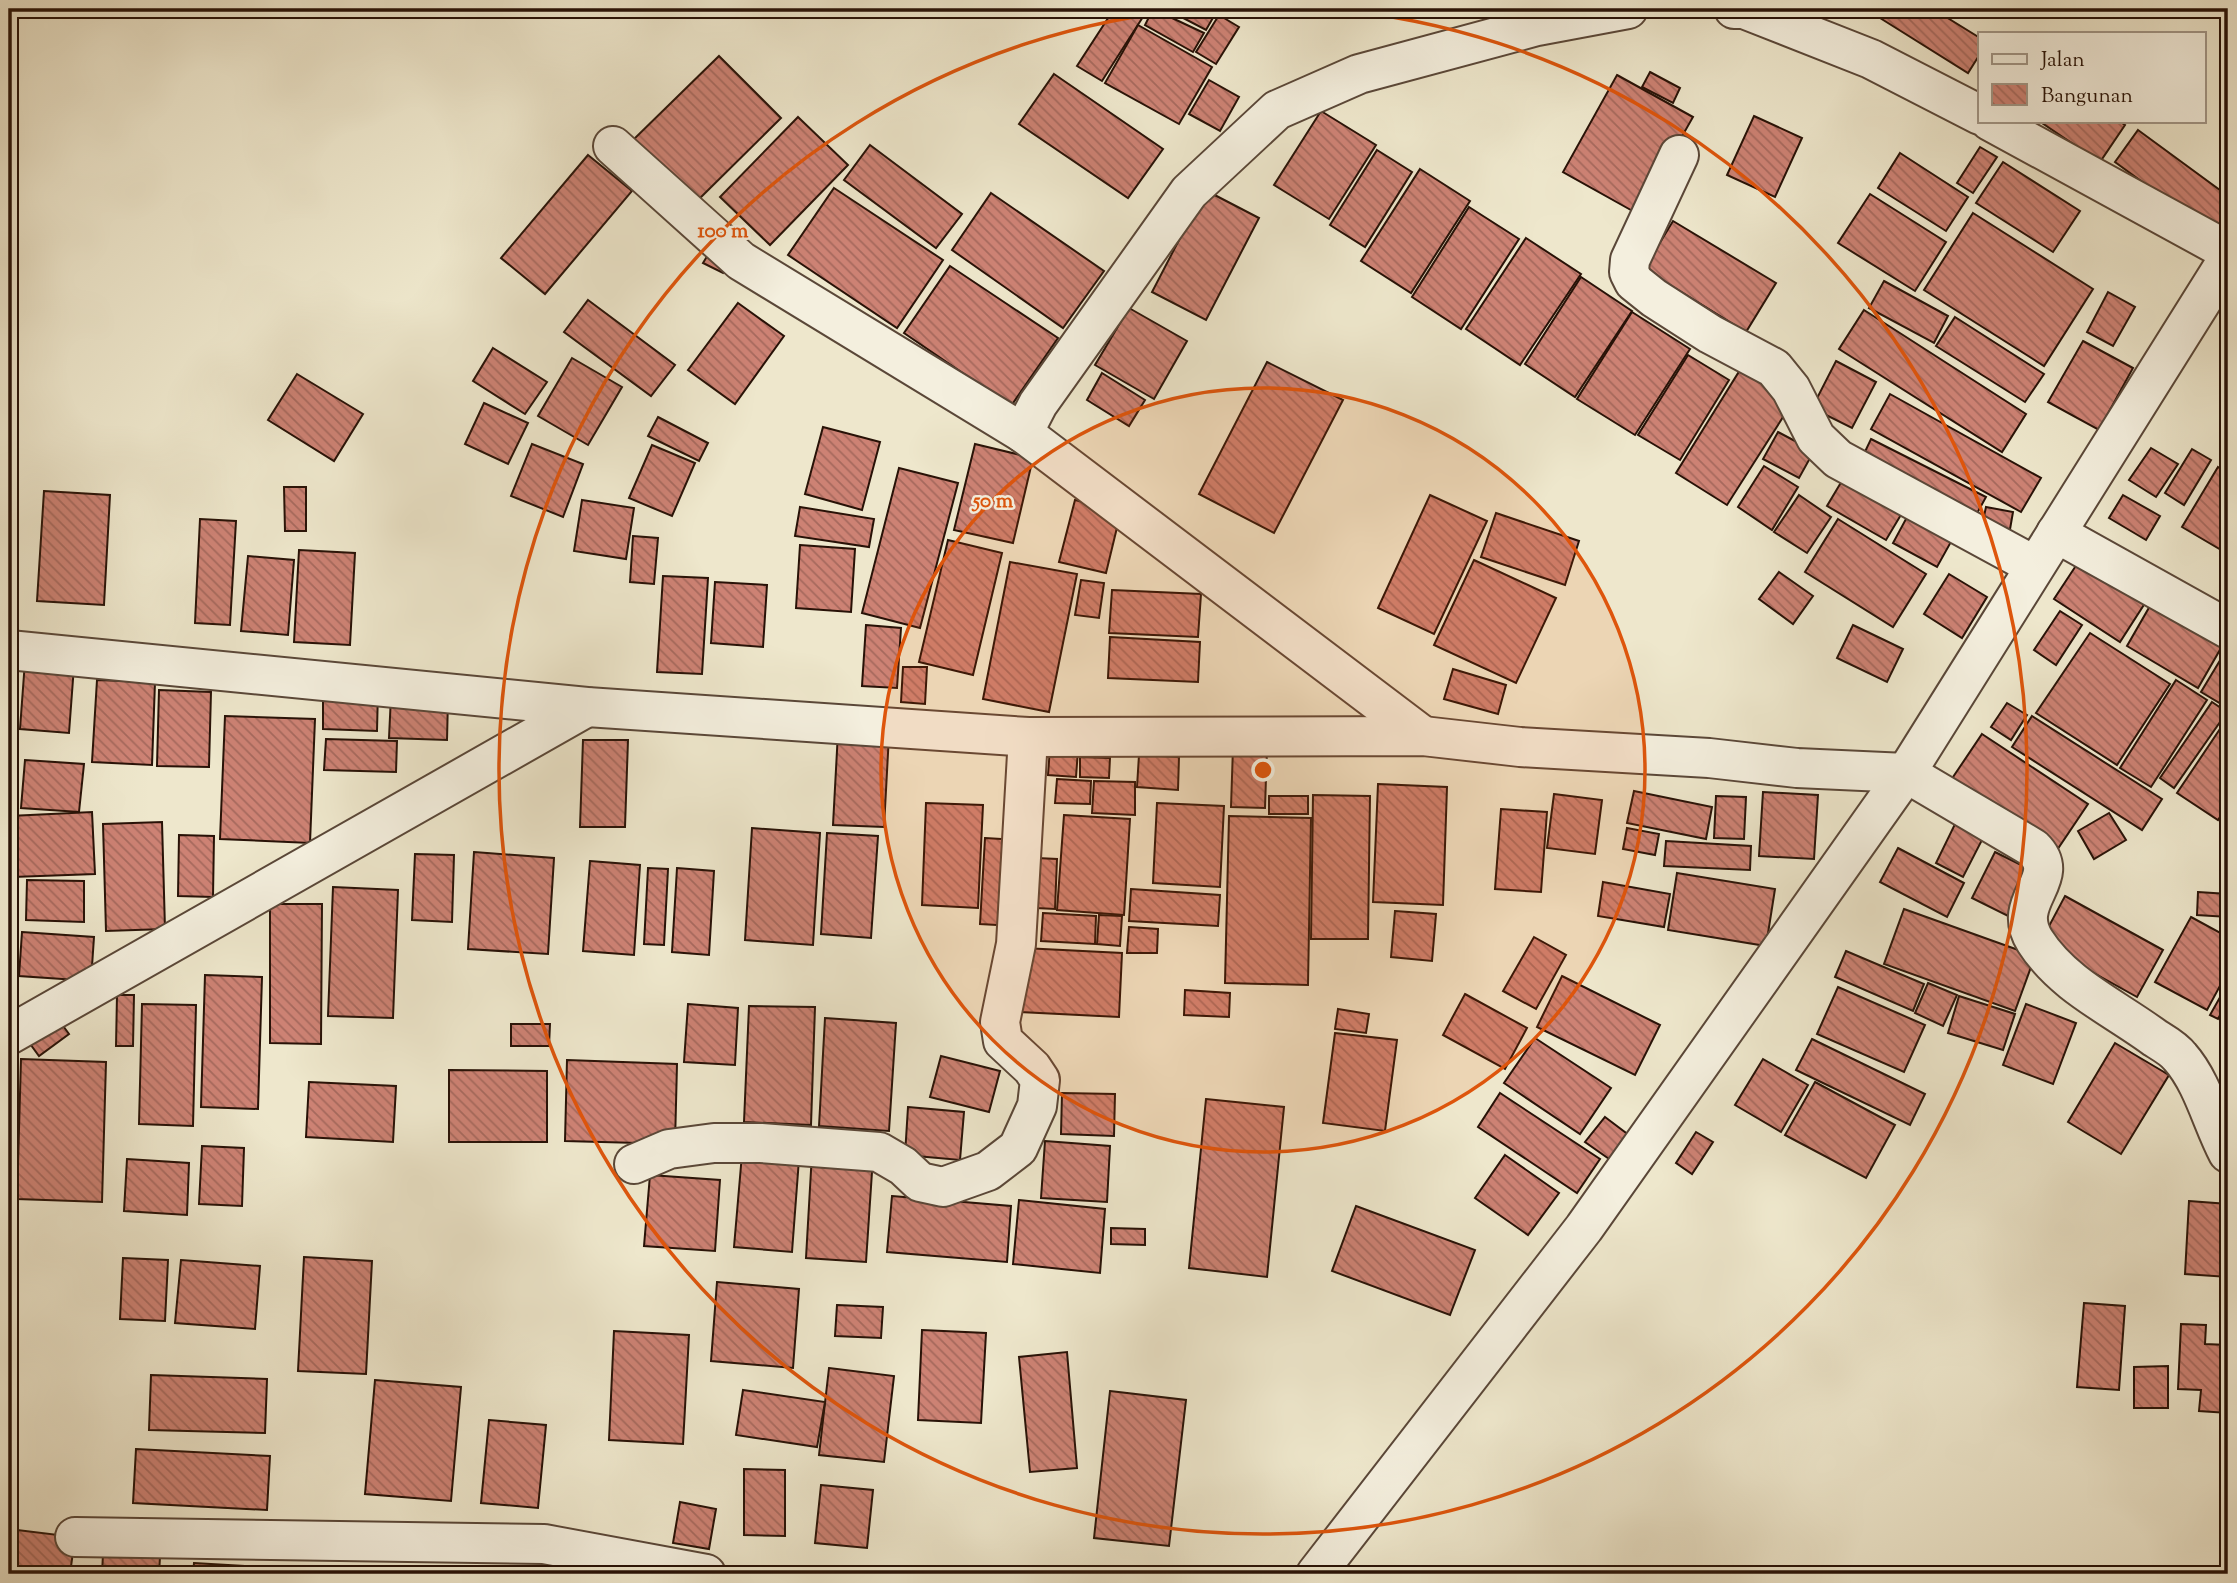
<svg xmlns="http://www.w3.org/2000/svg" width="2237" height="1583" font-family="'Sorts Mill Goudy',serif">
<defs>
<pattern id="building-back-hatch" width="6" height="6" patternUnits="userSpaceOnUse" patternTransform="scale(1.75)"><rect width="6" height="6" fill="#cd8274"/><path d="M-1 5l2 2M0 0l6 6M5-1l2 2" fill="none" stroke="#a6695d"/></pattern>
</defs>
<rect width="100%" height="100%" fill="#eee7cc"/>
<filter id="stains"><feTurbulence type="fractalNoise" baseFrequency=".00286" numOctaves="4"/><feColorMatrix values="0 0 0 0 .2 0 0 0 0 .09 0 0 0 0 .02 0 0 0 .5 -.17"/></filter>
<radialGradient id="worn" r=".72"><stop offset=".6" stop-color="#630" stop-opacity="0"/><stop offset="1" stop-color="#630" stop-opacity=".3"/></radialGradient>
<g fill="url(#building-back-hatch)" stroke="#281207" stroke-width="2">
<polygon points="1114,9 1148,9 1102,81 1077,66"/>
<polygon points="1153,9 1204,33 1193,52 1145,25"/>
<polygon points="1166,9 1218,9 1206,30"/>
<polygon points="1885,9 1933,9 1980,38 1980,54 1968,73 1880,18"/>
<polygon points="1219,15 1239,27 1216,64 1196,52"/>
<polygon points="1138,25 1212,67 1179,124 1105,83"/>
<polygon points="719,56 781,118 695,203 632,141"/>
<polygon points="1650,72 1680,88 1673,103 1642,87"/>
<polygon points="1054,74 1163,149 1128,198 1019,124"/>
<polygon points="1617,75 1693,117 1638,214 1563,172"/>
<polygon points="1209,80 1239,97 1220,131 1189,114"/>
<polygon points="1321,111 1376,145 1329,219 1274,185"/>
<polygon points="1754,116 1802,138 1775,197 1727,175"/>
<polygon points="798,117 848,165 770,245 720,197"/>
<polygon points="2039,121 2119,121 2125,125 2100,162"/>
<polygon points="2138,130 2228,196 2228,218 2215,235 2115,162"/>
<polygon points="870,145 962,214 936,248 844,180"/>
<polygon points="1980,147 1997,157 1973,193 1957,183"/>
<polygon points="1377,150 1412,172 1365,247 1330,225"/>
<polygon points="1900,153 1968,197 1946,231 1878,188"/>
<polygon points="588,155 632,191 545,294 501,258"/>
<polygon points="2003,162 2080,211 2053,252 1976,203"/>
<polygon points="1420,169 1470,201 1411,293 1361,261"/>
<polygon points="834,188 943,260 897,328 788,255"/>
<polygon points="1205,190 1259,218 1206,320 1152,292"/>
<polygon points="991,193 1104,271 1063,328 952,250"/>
<polygon points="1870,194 1946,242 1915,291 1838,243"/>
<polygon points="1469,207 1519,239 1461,329 1412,297"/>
<polygon points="1973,213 2093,289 2044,366 1924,290"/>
<polygon points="1673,221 1776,283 1746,332 1644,269"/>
<polygon points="1526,238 1581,274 1520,365 1466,329"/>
<polygon points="712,248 731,257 723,273 703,263"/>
<polygon points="950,266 1058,338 1011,406 904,333"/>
<polygon points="1581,277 1632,311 1575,397 1525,364"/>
<polygon points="1884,281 1948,316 1934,343 1869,308"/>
<polygon points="2108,292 2135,307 2113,346 2087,332"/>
<polygon points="588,300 675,365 651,396 564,332"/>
<polygon points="738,303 784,336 735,404 688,370"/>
<polygon points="1129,308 1187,341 1154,399 1095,365"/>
<polygon points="1864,310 2026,414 2002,452 1839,349"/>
<polygon points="1632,312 1690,349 1635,435 1577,399"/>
<polygon points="1955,317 2044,374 2025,402 1936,346"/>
<polygon points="2083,341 2133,368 2099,430 2048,402"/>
<polygon points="493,348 547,382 525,414 473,381"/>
<polygon points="1688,355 1729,380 1680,460 1638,435"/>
<polygon points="572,358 622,387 588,445 538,416"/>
<polygon points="1836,361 1876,382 1852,428 1812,408"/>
<polygon points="1267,362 1343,400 1274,533 1199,494"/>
<polygon points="1740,370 1792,403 1727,505 1676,473"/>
<polygon points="1102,373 1145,400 1129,426 1087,400"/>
<polygon points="297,374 363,414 334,461 268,420"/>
<polygon points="1890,394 2041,478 2021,512 1871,429"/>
<polygon points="484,403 528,423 508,464 465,444"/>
<polygon points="658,417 708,443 699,461 648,436"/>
<polygon points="823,427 880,442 862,510 805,494"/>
<polygon points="1778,432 1814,451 1799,478 1763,459"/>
<polygon points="1871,439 1986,497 1975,517 1861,460"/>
<polygon points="532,444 583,464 563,517 511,496"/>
<polygon points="975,444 1033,458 1013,543 954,530"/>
<polygon points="652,445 695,463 672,516 629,498"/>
<polygon points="2151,448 2178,464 2156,497 2129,480"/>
<polygon points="2192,449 2211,460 2184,505 2165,493"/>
<polygon points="1764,466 1798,487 1772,530 1738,507"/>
<polygon points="2218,467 2228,474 2228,554 2182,527"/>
<polygon points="899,468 958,483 920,628 862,613"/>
<polygon points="1846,474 1905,508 1886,540 1827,506"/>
<polygon points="284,487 306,487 306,531 285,531"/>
<polygon points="44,491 110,495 104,605 37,601"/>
<polygon points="1430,495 1487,521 1434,634 1378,608"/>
<polygon points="1799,495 1831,517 1807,553 1774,532"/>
<polygon points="2123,495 2160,516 2146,540 2109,518"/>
<polygon points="582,500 634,508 626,559 574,551"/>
<polygon points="1075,500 1121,511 1106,573 1059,562"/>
<polygon points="1913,506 1957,531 1937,567 1893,543"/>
<polygon points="800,507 874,519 869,547 795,536"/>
<polygon points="1986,507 2013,512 2009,535 1981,530"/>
<polygon points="1496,513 1579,541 1565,585 1481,557"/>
<polygon points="200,519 236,521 230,625 195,623"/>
<polygon points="1838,519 1926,574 1893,627 1805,572"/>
<polygon points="633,536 658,538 654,584 630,582"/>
<polygon points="948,540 1002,553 973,675 919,662"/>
<polygon points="800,545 855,549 851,612 796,608"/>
<polygon points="299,550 355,553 350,645 294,642"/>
<polygon points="248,556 294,560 288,635 241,631"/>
<polygon points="2081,558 2147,600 2120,642 2054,599"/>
<polygon points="1474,560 1556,598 1516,683 1434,645"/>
<polygon points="1010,562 1077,574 1049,712 983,699"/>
<polygon points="1779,572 1813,596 1793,624 1759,599"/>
<polygon points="1949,574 1987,597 1962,638 1924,614"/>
<polygon points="663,576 708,578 702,674 657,672"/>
<polygon points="1081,580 1104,583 1099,618 1075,615"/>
<polygon points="715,582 767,585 763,647 711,643"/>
<polygon points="1112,590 1201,594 1198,637 1109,633"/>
<polygon points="2154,599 2225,641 2198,688 2127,646"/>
<polygon points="2060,611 2082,625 2056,665 2034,650"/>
<polygon points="866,625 901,628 897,688 862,686"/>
<polygon points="1853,625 1903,649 1887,682 1837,658"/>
<polygon points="2090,633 2170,684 2117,765 2036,713"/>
<polygon points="1110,637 1200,642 1198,682 1108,678"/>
<polygon points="2228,647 2228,696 2223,705 2201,692"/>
<polygon points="25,661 74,666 69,733 20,729"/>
<polygon points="903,667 927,667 925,704 901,702"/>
<polygon points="1453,669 1506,685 1498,714 1444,699"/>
<polygon points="97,680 155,682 152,765 92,762"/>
<polygon points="2176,680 2207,700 2151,787 2120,768"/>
<polygon points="9,688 14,688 10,789 9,789"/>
<polygon points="323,689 378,690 377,731 323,729"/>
<polygon points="159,690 211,692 209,767 157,766"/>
<polygon points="391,696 448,699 447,740 389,738"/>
<polygon points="2212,702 2227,712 2174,788 2160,778"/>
<polygon points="2007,703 2027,715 2011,740 1991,727"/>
<polygon points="225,716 315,719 310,843 220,839"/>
<polygon points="2032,716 2162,799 2142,830 2012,747"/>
<polygon points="2228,717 2228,805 2218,820 2177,793"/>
<polygon points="838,732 889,735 884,827 833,825"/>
<polygon points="1982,734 2088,804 2055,853 1949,783"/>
<polygon points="326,739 397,741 396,772 324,770"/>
<polygon points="583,740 628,740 625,827 580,827"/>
<polygon points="1233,747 1267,748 1265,808 1231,807"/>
<polygon points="1050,748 1078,750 1076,777 1048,775"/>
<polygon points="1139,755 1179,757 1178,790 1137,787"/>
<polygon points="1080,757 1110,758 1109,778 1080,777"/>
<polygon points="25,760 84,764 79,812 21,808"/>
<polygon points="1057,779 1091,781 1090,804 1055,803"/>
<polygon points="1094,781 1135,782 1135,815 1092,813"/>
<polygon points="1378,784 1447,787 1443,905 1373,902"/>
<polygon points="1634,791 1712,807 1706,839 1627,823"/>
<polygon points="1763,792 1818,795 1814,859 1759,856"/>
<polygon points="1554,794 1602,800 1595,854 1547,848"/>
<polygon points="1313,795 1370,796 1368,939 1311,939"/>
<rect x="1269" y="796" width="39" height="18"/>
<polygon points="1716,796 1746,797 1744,839 1714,838"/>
<polygon points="926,803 983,805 978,908 922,905"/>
<polygon points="1157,803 1224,806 1220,887 1153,883"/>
<polygon points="1501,809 1547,812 1541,892 1495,889"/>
<polygon points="92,812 95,874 13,877 10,816"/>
<polygon points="2109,813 2126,840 2094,859 2078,831"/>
<polygon points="1064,815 1130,819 1124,915 1057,910"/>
<polygon points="1229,816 1311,818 1308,985 1225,983"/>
<polygon points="162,822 165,929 106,931 103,824"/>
<polygon points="1955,824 1983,838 1963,877 1936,863"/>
<polygon points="752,828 820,833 813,945 745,940"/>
<polygon points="1627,828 1659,834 1655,855 1623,849"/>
<polygon points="827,833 878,836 871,938 821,934"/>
<polygon points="179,835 214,836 213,897 178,896"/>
<polygon points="985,838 1019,840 1014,926 980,924"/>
<polygon points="1666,841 1751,846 1750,870 1664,866"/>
<polygon points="1898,848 1964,883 1947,917 1880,882"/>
<polygon points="474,852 554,858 548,954 468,949"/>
<polygon points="1995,852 2035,872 2012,918 1972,898"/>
<polygon points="415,854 454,855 452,922 412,920"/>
<polygon points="1037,858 1057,859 1055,909 1036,908"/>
<polygon points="9,860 11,860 14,1013 9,1013"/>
<polygon points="590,861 640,865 634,955 583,951"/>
<polygon points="648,868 668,869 664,945 644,944"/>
<polygon points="677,868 714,871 709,955 672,952"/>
<polygon points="1677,873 1775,889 1766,946 1668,930"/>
<polygon points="27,880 84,881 84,922 26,920"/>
<polygon points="1603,882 1670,894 1664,927 1598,916"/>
<polygon points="333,887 398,890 393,1018 328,1016"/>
<polygon points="1131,889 1220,895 1218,926 1129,921"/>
<polygon points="2198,892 2228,894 2228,917 2197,915"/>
<polygon points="2065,896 2163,950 2137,997 2040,943"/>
<polygon points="270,904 322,904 321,1044 270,1043"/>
<polygon points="1904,909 2035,956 2015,1011 1884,964"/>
<polygon points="1395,911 1436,914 1432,961 1391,957"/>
<polygon points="1043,913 1096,916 1095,944 1041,941"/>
<polygon points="1099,915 1122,916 1120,946 1097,944"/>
<polygon points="2191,917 2228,937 2228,971 2207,1010 2155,982"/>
<polygon points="1129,927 1158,929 1157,953 1127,953"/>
<polygon points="22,932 94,937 91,981 19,976"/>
<polygon points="1534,937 1566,955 1536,1009 1503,991"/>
<polygon points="1023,948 1122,953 1119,1017 1020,1012"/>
<polygon points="1846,951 1924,984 1913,1011 1835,977"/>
<polygon points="205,975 262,977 258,1109 201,1107"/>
<polygon points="1562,976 1660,1025 1635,1075 1537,1027"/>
<polygon points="1928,983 1957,995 1943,1026 1915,1013"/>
<polygon points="2228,983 2228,1000 2218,1019 2210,1015"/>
<polygon points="1838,987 1925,1025 1904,1072 1817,1034"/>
<polygon points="1185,990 1230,993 1229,1017 1184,1015"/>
<polygon points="1465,994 1527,1028 1505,1069 1443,1035"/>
<polygon points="117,995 134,995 133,1046 116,1046"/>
<polygon points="1959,996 2015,1014 2003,1050 1948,1033"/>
<polygon points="142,1004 196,1005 193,1126 139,1124"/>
<polygon points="688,1004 738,1008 735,1065 684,1062"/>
<polygon points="2026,1004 2076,1023 2053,1084 2003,1065"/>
<polygon points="749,1006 815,1007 811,1125 744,1122"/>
<polygon points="1338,1009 1369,1014 1366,1033 1335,1029"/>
<polygon points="825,1018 896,1023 889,1131 819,1126"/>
<polygon points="58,1019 69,1034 39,1056 28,1041"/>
<polygon points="511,1024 550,1024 549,1046 511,1046"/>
<polygon points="1335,1033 1397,1040 1385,1131 1323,1123"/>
<polygon points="1535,1038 1611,1088 1580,1134 1504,1083"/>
<polygon points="1812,1039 1925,1094 1910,1125 1796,1070"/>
<polygon points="2115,1043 2169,1075 2121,1154 2068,1122"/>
<polygon points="941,1056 1000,1071 989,1112 930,1097"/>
<polygon points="21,1059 106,1062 102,1202 17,1199"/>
<polygon points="1763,1059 1808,1085 1781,1132 1735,1105"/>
<polygon points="567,1060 677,1064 675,1144 565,1141"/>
<polygon points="449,1070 547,1071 547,1142 449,1142"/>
<polygon points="309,1082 396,1086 393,1142 306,1137"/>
<polygon points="1815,1082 1895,1125 1866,1178 1785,1135"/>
<polygon points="1062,1093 1115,1094 1114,1136 1061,1134"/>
<polygon points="1500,1093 1600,1159 1577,1193 1478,1127"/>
<polygon points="1206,1099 1284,1107 1267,1277 1189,1268"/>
<polygon points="908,1107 964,1112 960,1160 905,1155"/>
<polygon points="1605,1117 1638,1142 1619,1166 1585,1142"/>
<polygon points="1696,1132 1713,1142 1692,1174 1676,1163"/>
<polygon points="1045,1141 1110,1146 1107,1202 1041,1198"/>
<polygon points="202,1146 244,1148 242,1206 199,1204"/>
<polygon points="812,1153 873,1157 866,1262 806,1258"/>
<polygon points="742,1154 799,1159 792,1252 734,1247"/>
<polygon points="1505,1155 1559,1193 1528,1235 1475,1198"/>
<polygon points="127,1159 189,1163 187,1215 124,1211"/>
<polygon points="650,1175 720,1180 715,1251 644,1246"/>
<polygon points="892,1196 1011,1206 1007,1262 887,1252"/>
<polygon points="1019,1200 1105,1209 1100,1273 1013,1264"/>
<polygon points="2189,1201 2228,1204 2228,1277 2185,1274"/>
<polygon points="1356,1206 1475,1250 1450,1315 1332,1271"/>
<polygon points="1111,1228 1145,1229 1145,1245 1111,1244"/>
<polygon points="304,1257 372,1261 366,1374 298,1371"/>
<polygon points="123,1258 168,1260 165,1321 120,1319"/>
<polygon points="181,1260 260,1266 255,1329 175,1323"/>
<polygon points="717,1282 799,1289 793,1368 711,1361"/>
<polygon points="2084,1303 2125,1306 2119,1390 2077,1387"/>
<polygon points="837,1305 883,1307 881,1338 835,1336"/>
<polygon points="2181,1324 2206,1325 2205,1344 2228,1345 2228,1413 2199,1411 2201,1390 2178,1389"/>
<polygon points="922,1330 986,1333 981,1423 918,1420"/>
<polygon points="614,1331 689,1335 683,1444 609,1440"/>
<polygon points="1067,1352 1077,1468 1030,1472 1019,1357"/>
<polygon points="2168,1366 2168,1408 2134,1408 2134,1367"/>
<polygon points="829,1368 894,1376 884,1462 819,1455"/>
<polygon points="151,1375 267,1379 265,1433 149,1430"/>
<polygon points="375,1380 461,1387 451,1501 365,1494"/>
<polygon points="743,1390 825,1402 817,1447 736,1435"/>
<polygon points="1110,1391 1186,1400 1169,1546 1094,1538"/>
<polygon points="489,1420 546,1425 538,1508 481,1503"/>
<polygon points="136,1449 270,1456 267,1510 133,1503"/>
<polygon points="744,1469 785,1470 785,1536 744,1535"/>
<polygon points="821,1485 873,1490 867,1548 815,1543"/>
<polygon points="680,1502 716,1509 709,1549 673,1543"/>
<polygon points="9,1529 75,1537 70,1574 9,1574"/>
<polygon points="103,1554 160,1557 159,1574 102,1574"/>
<polygon points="194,1563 244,1566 244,1574 193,1574"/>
</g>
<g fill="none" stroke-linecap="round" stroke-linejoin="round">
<g stroke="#5a4738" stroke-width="42">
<g id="minor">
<polyline points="1734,9 1744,9 1871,59 1980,115"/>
<polyline points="1990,121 2228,251"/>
<polyline points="613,146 741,261 1023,433"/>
<polyline points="1679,155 1630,260 1629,272 1634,282 1654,298 1710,334 1774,368 1791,389 1816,438 1838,459 2035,566"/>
<polyline points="2056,533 2228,629"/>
<path d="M9,650L587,707L1028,737L1423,736L1520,747L1709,758L1797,768L1906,773L2033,848C2065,879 2009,900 2035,941C2063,985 2113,1007 2155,1038C2163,1043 2174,1049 2180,1057C2203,1083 2212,1123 2228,1153"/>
<polyline points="1423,736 1023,433 1038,404 1189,192 1277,110 1359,74 1537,26 1628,9"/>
<polyline points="9,1035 587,707"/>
<polyline points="634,1164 669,1149 714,1143 761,1143 879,1152 903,1166 920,1182 943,1187 988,1171 1018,1148 1037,1106 1040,1080 1032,1068 1003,1041 1000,1022 1016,944 1028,737"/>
<polyline points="75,1537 544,1544 706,1574"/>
</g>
</g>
<g stroke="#5a4738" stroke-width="42">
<polyline id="tertiary" points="1316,1574 1584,1228 1906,773 2228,259"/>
</g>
<use href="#minor" stroke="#f4efde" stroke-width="38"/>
<use href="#tertiary" stroke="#f4efde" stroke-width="38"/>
</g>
<circle cx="1263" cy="770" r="382" fill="#de550c" fill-opacity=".12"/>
<g fill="none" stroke="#de550c" stroke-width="3.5">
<circle cx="1263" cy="770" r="382"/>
<path d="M1330 9A764 764 0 1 1 1196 9"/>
</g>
<circle cx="1263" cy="770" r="10" fill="#de550c" stroke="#f4efde" stroke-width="3.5"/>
<g font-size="21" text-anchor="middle" font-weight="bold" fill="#de550c" stroke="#f4efde" stroke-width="5" stroke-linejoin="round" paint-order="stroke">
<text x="723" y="237">100 m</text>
<text x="993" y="507">50 m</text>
</g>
<rect width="2237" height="1583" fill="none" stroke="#eee7cc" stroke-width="35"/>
<rect x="10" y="10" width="2216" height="1562" fill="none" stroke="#281207" stroke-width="3.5"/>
<rect x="18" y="18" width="2202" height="1548" fill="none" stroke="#281207" stroke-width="2"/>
<rect x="1978" y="32" width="228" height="91" fill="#f4efde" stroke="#a29788" stroke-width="2"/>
<rect x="1992" y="54" width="35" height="10" fill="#f4efde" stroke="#a29788" stroke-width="2"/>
<text x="2041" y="66" font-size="21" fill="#281207">Jalan</text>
<rect x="1992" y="84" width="35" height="21" fill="url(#building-back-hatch)" stroke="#a29788" stroke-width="2"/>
<text x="2041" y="102" font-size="21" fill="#281207">Bangunan</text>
<rect width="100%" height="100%" filter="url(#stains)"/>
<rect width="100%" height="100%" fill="url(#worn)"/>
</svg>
